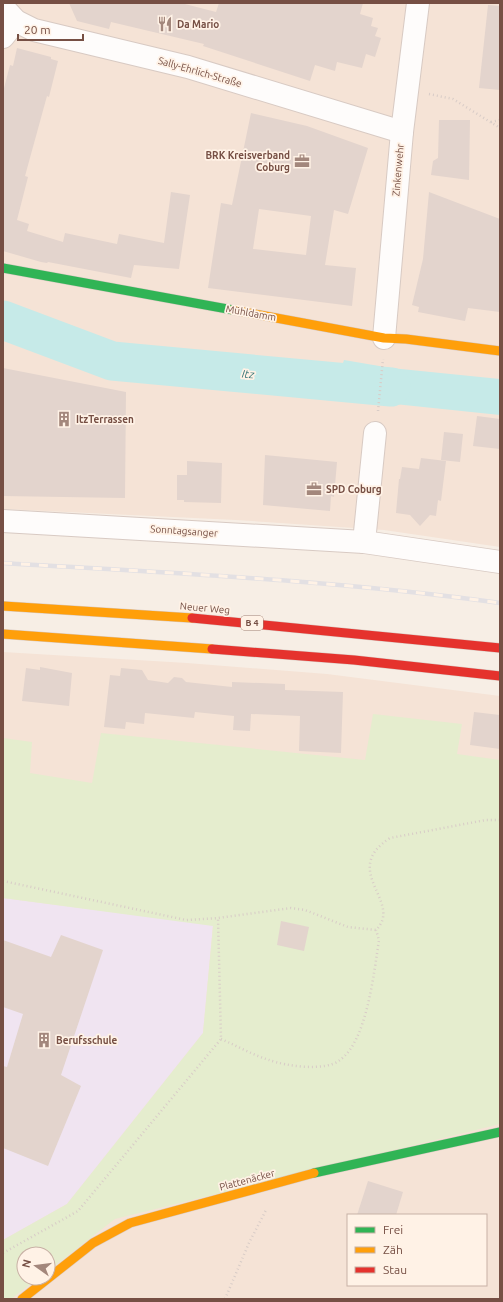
<svg xmlns="http://www.w3.org/2000/svg" width="503" height="1302" font-family="Ubuntu,sans-serif">
<rect width="100%" height="100%" fill="#f7eee5"/>
<g fill="#f5e3d6" fill-rule="evenodd">
<polygon points="3,3 500,3 500,547 384,530 236,520 3,509"/>
<path d="M3,652L187,663L327,674L500,696V1299H3ZM348,1215H486V1285H348ZM24,1254H48V1278H24Z"/>
</g>
<polygon fill="#f0e4f1" points="3,898 213,925 203,1033 67,1204 3,1240"/>
<polygon fill="#e5edce" points="373,714 462,724 457,754 500,760 500,1124 115,1219 48,1271 48,1254 24,1254 24,1278 39,1278 11,1299 3,1299 3,1240 67,1204 203,1033 213,926 3,898 3,738 32,742 30,773 92,783 101,733 365,760"/>
<polygon fill="#c6eae8" points="344,360 391,368 500,379 500,415 385,403 370,404 332,397"/>
<g fill="none" stroke-linecap="round" stroke-linejoin="round">
<polyline stroke="#c6eae8" stroke-width="39" points="3,320 112,361 391,387"/>
</g>
<g fill="#e3d4cd" fill-rule="evenodd">
<polygon points="69,3 181,3 216,12 219,3 363,3 360,14 373,18 371,26 378,28 375,36 381,38 375,57 366,54 362,68 337,62 335,71 315,65 310,81 203,46 204,44 111,22 109,29 77,21"/>
<polygon points="488,5 500,6 500,90 479,88"/>
<polygon points="17,48 51,57 51,59 58,61 49,97 47,96 25,176 28,177 17,220 29,224 27,231 63,242 65,233 117,244 119,234 164,243 171,192 190,195 179,269 134,265 131,278 48,262 47,263 41,262 3,251 3,92 10,65 13,66"/>
<path d="M251,113L307,126L368,148L348,214L334,210L325,265L356,268L352,306L208,288L221,203L232,205ZM259,209L311,216L306,255L253,249Z"/>
<polygon points="439,120 470,120 469,180 431,175 433,161 438,158"/>
<polygon points="429,192 500,219 500,312 468,308 465,321 418,312 419,307 412,305 423,259"/>
<polygon points="3,368 126,392 125,498 3,496"/>
<polygon points="477,416 500,419 500,449 473,446"/>
<polygon points="444,432 463,434 460,462 441,460"/>
<polygon points="265,455 337,462 334,497 331,496 330,511 263,505"/>
<polygon points="421,458 446,461 441,501 438,500 436,516 430,515 420,526 410,515 396,513 399,479 400,479 402,467 419,469"/>
<polygon points="187,461 222,463 221,503 184,502 184,500 177,500 177,475 187,475"/>
<polygon points="40,667 72,673 69,706 22,701 26,668 40,670"/>
<polygon points="121,668 142,670 148,680 168,683 174,677 182,678 186,682 232,687 232,682 285,684 285,690 343,692 341,753 299,751 300,716 251,714 250,731 233,730 234,716 195,712 194,718 145,713 144,724 126,722 125,729 104,727 110,675 120,676"/>
<polygon points="474,712 500,715 500,749 470,745"/>
<polygon points="281,921 309,927 304,951 277,945"/>
<polygon points="61,935 103,950 61,1075 81,1086 48,1166 3,1148 3,1066 7,1067 23,1014 3,1007 3,940 51,957"/>
<polygon points="368,1181 403,1192 396,1215 357,1215"/>
</g>
<g fill="none" stroke-linecap="round" stroke-linejoin="round">
<g stroke="#d8cac3" stroke-width="24">
<g id="street">
<polyline points="3,7 16,21 34,30 188,67 402,132"/>
<polyline points="3,37 16,21"/>
<polyline points="384,338 402,132 418,3"/>
<polyline points="3,521 364,542 500,562"/>
<polyline points="364,542 375,433"/>
</g>
</g>
<g stroke="#d8c9c2" stroke-width="10">
<g id="fast">
<polyline points="3,268 233,310"/>
<polyline points="314,1173 500,1132"/>
</g>
</g>
<g stroke="#d8c9c2" stroke-width="10">
<g id="slow">
<polyline points="233,310 384,338 406,339 500,351"/>
<polyline points="3,606 192,618"/>
<polyline points="3,634 212,649"/>
<polyline points="22,1299 93,1243 130,1223 314,1173"/>
</g>
</g>
<g stroke="#d8c9c2" stroke-width="10">
<g id="jam">
<polyline points="192,618 500,648"/>
<polyline points="212,649 354,660 500,676"/>
</g>
</g>
<g stroke="#d8ccc7" stroke-width="2.5" stroke-dasharray="1 3" stroke-linecap="butt">
<polyline points="429,94 453,99 500,128"/>
<polyline points="491,122 500,120"/>
<polyline points="378,411 383,359"/>
<path d="M3,881L186,920L218,918L291,908L305,910L348,927L376,930C404,902 339,871 390,838L486,820H500"/>
<path d="M221,1039C237,1046 253,1055 269,1060C286,1066 325,1072 340,1060C367,1041 374,972 379,940L376,930"/>
<polyline points="3,1253 78,1211 221,1039 218,918"/>
<polyline points="225,1299 249,1243 266,1210"/>
</g>
<use href="#street" stroke="#fefcfb" stroke-width="22"/>
<use href="#fast" stroke="#30b455" stroke-width="9"/>
<use href="#slow" stroke="#ff9f0a" stroke-width="9"/>
<use href="#jam" stroke="#e5322d" stroke-width="9"/>
<g stroke="#e3e0e3" stroke-width="4.5">
<path id="rail" d="M3,563C169,573 335,580 500,603"/>
</g>
<use href="#rail" stroke="#fff2e6" stroke-width="3" stroke-dasharray="9" stroke-linecap="butt"/>
</g>
<defs>
<g id="restaurant-bare" transform="scale(1.2)"><path d="M-5-6h1v4h1v-4h1v4h1v-4h1v5L-1.5 .5V6h-2V.5L-5-1ZM5-6V6H3V1.5H1.5Q1.5-4 5-6Z" fill="#a3877c" stroke="#fff2e6" stroke-width="2.5" paint-order="stroke"/></g>
<g id="office-bare" transform="scale(1.2)"><path d="M-6-3h4V-5.5h4V-3h4V5H-6ZM-1-4.5V-3h2v-1.5ZM-6 0V1H6V0Z" fill="#a3877c" stroke="#fff2e6" stroke-width="2.5" paint-order="stroke"/></g>
<g id="building-bare" transform="scale(1.2)"><path d="M-4-6H4V6H1V3H-1V6H-4ZM-2.5-4.3h1.7v1.8h-1.7ZM.8-4.3h1.7v1.8H.8ZM-2.5-1h1.7V.8h-1.7ZM.8-1h1.7V.8H.8Z" fill="#a3877c" stroke="#fff2e6" stroke-width="2.5" paint-order="stroke"/></g>
</defs>
<g fill-rule="evenodd">
<use href="#restaurant-bare" x="165" y="24"/>
<use href="#office-bare" x="302" y="161"/>
<use href="#building-bare" x="64" y="419"/>
<use href="#office-bare" x="314" y="489"/>
<use href="#building-bare" x="44" y="1040"/>
</g>
<g text-anchor="middle" dominant-baseline="central" stroke-width="3.5" stroke-linejoin="round" paint-order="stroke">
<rect fill="#fff2e6" stroke="#9f8075" stroke-width="1" x="241" y="616" width="22" height="14" rx="3"/>
<g font-size="9" font-weight="bold" fill="#764f44">
<text x="252" y="623">B 4</text>
</g>
<g font-size="10" font-weight="bold" fill="#764f44" stroke="#fff2e6" text-anchor="start">
<text x="177" y="24">Da Mario</text>
<text x="290" y="155" text-anchor="end">BRK Kreisverband<tspan x="290" dy="12">Coburg</tspan></text>
<text x="76" y="419">ItzTerrassen</text>
<text x="326" y="489">SPD Coburg</text>
<text x="56" y="1040">Berufsschule</text>
</g>
<g font-size="10" fill="#764f44" stroke="#fff2e6">
<text transform="translate(200 72) rotate(16)">Sally-Ehrlich-Straße</text>
<text transform="translate(398 170) rotate(-85)">Zinkenwehr</text>
<text transform="translate(251 313) rotate(10)">Mühldamm</text>
<text transform="translate(184 531) rotate(4)">Sonntagsanger</text>
<text transform="translate(205 608) rotate(5)">Neuer Weg</text>
<text transform="translate(247 1180) rotate(-15)">Plattenäcker</text>
</g>
<g font-size="11" font-style="italic" fill="#347576" stroke="#fff2e6">
<text transform="translate(248 374) rotate(5)">Itz</text>
</g>
</g>
<rect width="503" height="1302" fill="none" stroke="#764f44" stroke-width="8"/>
<rect x="347" y="1214" width="140" height="72" fill="#fff2e6" stroke="#c8b1a5"/>
<rect x="355" y="1227" width="20" height="6" fill="#30b455" stroke="#c8b1a5"/>
<text x="383" y="1234" font-size="12" fill="#764f44">Frei</text>
<rect x="355" y="1247" width="20" height="6" fill="#ff9f0a" stroke="#c8b1a5"/>
<text x="383" y="1254" font-size="12" fill="#764f44">Zäh</text>
<rect x="355" y="1267" width="20" height="6" fill="#e5322d" stroke="#c8b1a5"/>
<text x="383" y="1274" font-size="12" fill="#764f44">Stau</text>
<g transform="translate(36 1266) rotate(284)"><circle r="19" fill="#fff2e6" stroke="#c8b1a5"/>
<path d="M0-3L7 15L0 10L-7 15Z" fill="#a3877c"/>
<text y="-6" font-size="11" font-weight="bold" text-anchor="middle" fill="#764f44">N</text>
</g>
<path d="M18 34v6h65v-6" fill="none" stroke="#764f44" stroke-width="2"/>
<text x="24" y="34" font-size="12" fill="#764f44" stroke="#fff2e6" stroke-width="3" paint-order="stroke">20 m</text>
</svg>
